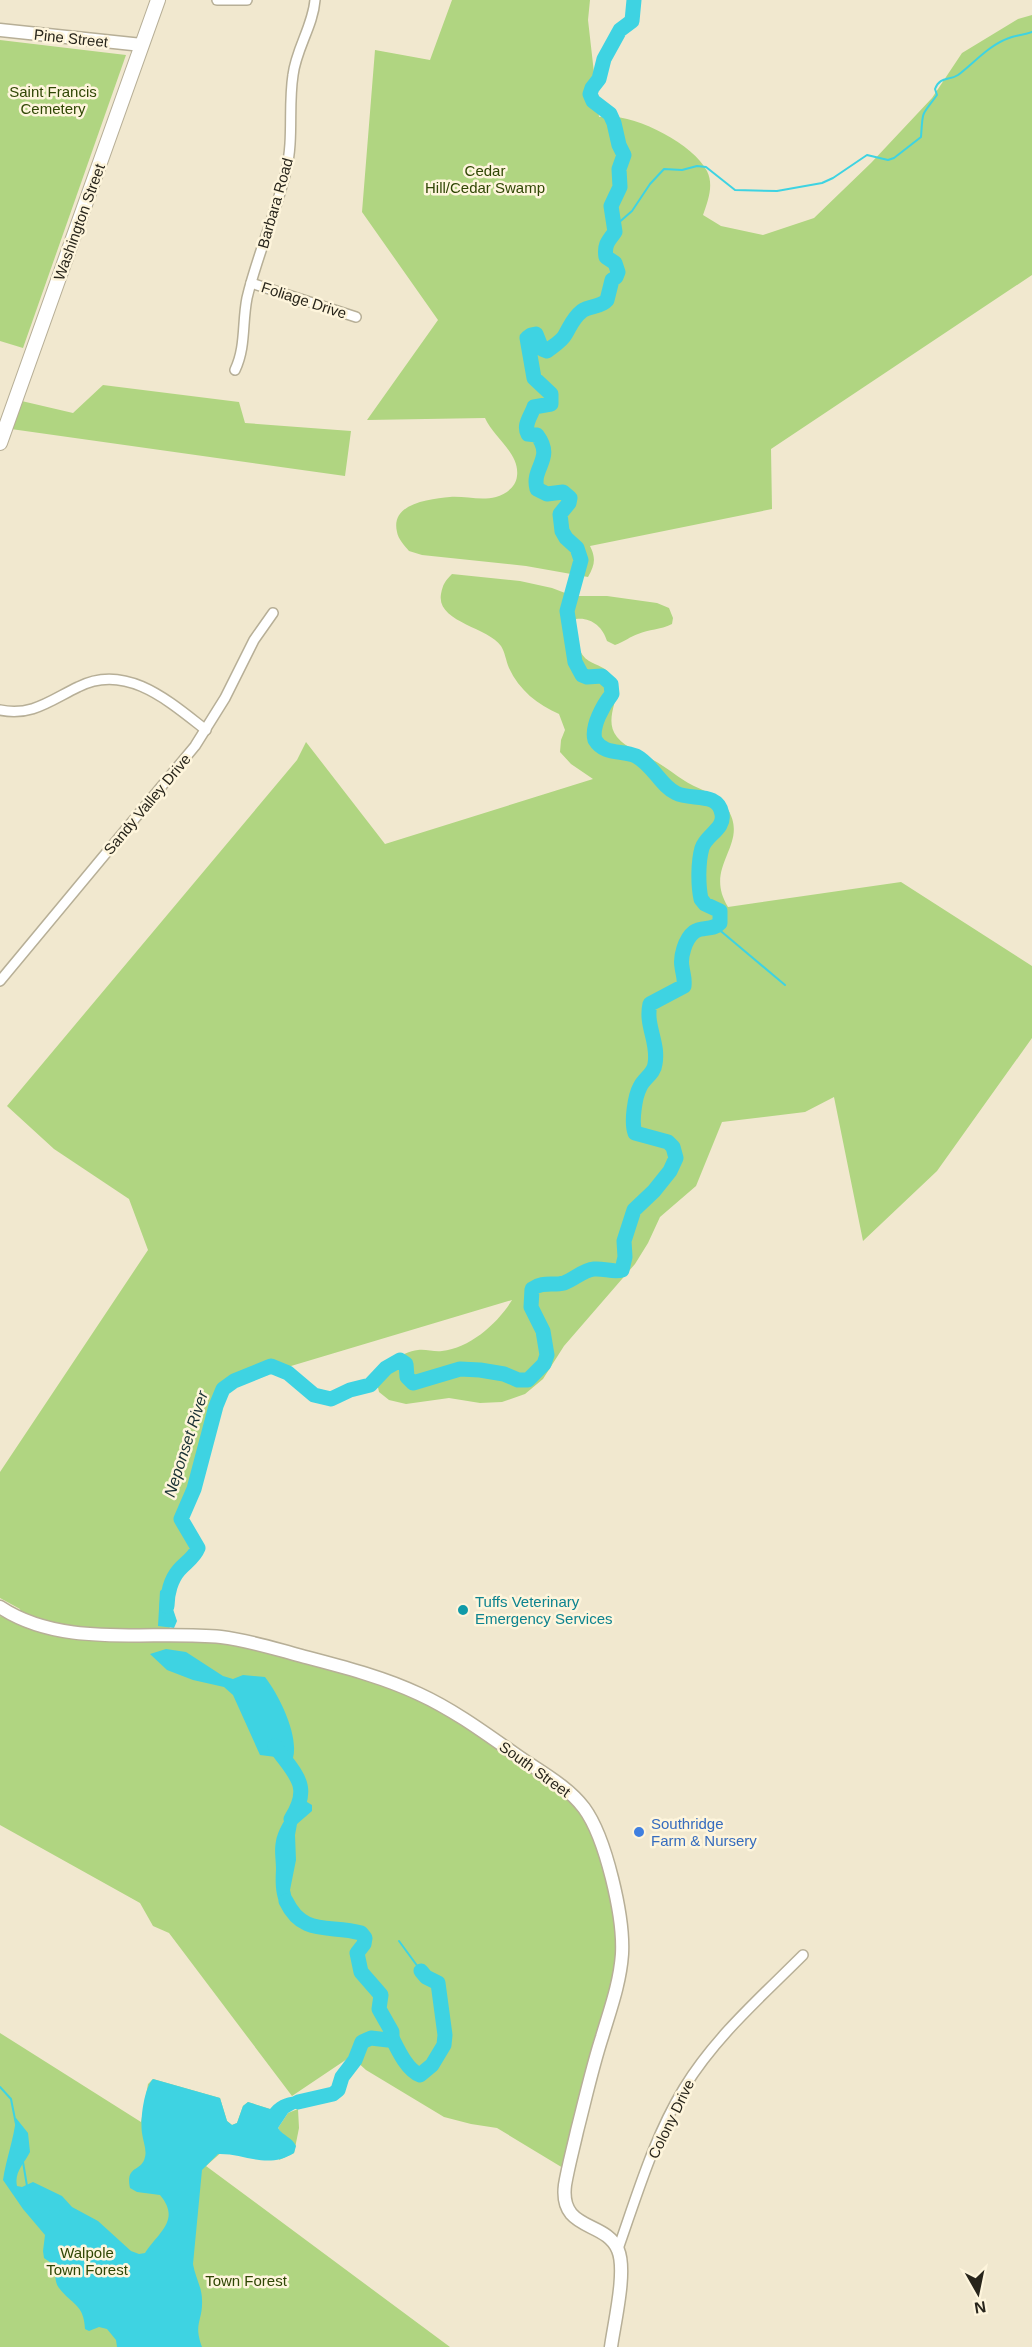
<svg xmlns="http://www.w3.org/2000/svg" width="1032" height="2347" font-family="Arial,sans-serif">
<rect width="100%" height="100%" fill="#f1e8cf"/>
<g fill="#b0d581">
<path d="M452,0H590L588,20L599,117C629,111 692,142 707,171C714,185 708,201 703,215L721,226L763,235L814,218L871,163L932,98L962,53L1018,19L1032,15V275L771,449L772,509L590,546C596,558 595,565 588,577L526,566L422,555L409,551C405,546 398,539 397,532C390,503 430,499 450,497C465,496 481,501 496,497C506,494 516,487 517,476C520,453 493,437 485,418L367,420L438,320L362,212L375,50L430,60Z"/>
<polygon points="0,40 126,55 23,348 0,341"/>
<polygon points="103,385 239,402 245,423 351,431 345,476 11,429 13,399 73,413"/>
<path d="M452,574L520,581L552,588L573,596H607L657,603L669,608L673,618L672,624C660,630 649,629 638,634C631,636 624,642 615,645L607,641C603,627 591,617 576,619C575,633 576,653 589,661C598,666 605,667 612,676C626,694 601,717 617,737C626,748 643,754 655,761C666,767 675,775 685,781C700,791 715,791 727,808C751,845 702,865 728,907L901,882L1032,966V1038L937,1171L863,1241L834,1097L805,1112L722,1122L696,1186L660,1217L648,1243L635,1264L564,1346L543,1379L525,1394L502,1402L480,1403L449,1398L406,1404L389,1400L379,1392L376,1378C385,1365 401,1352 418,1350C426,1349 434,1352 442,1351C470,1348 498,1323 512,1300L281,1369C260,1363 228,1379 219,1398L194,1489L181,1519L198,1548C194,1558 186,1562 179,1570C163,1588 170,1613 170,1635L221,1637L418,1693L560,1785L590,1818L622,1940L568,2171L497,2128L471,2124L444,2117L366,2070L355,2060L356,2053L292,2096L169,1933L153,1926L140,1903L0,1825V1616L23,1625L20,1609L0,1598V1472L148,1250L129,1199L54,1149L7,1106L297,760L306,742L385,844L593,779L571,764L560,752L561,740L565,730L559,714C538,705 519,690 509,668C506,661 505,652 501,646C488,627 436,622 441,594C443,584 445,581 452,574Z"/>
<polygon points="0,2033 141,2122 148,2084 153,2079 220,2098 227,2121 232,2125 237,2123 243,2106 248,2102 270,2109 206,2166 450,2347 0,2347"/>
<polygon points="298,2109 299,2128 294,2153 279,2160 282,2134 278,2128 288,2113"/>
</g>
<g fill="#3ed3e2">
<polygon points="166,1587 174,1589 172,1606 177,1621 174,1628 158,1626 160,1591"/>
<path d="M166,1649L186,1652L223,1676L233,1679L243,1675L265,1677C279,1695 299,1735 293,1758L282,1763L276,1757L260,1755L233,1695L224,1687L193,1680L167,1670L150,1654Z"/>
<path d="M307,1802L312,1805V1811L297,1824L295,1835L296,1860L290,1890L296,1916C275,1911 275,1887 276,1869C276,1860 274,1850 276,1841C279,1826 292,1805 307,1802Z"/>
<path d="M153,2079L220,2098L227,2121L232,2125L237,2123L243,2106L248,2102L270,2109C283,2094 297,2096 316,2097L288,2113L278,2128C283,2136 292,2137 296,2146L294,2153C267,2170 245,2153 218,2154L202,2170L193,2264C195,2277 202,2287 202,2300C203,2321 193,2323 202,2347H117L116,2340L107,2329L99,2327L89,2331L85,2329C84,2304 72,2305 59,2288C54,2282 56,2272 54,2265L44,2258L43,2251L45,2235L23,2209L3,2180C6,2159 14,2139 16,2118L28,2133L30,2152C24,2164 14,2172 17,2186L22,2187L33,2182L62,2196L72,2207L98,2221L131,2251L139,2254L145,2253C159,2232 181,2220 160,2195L137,2192L130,2188C125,2165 142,2172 145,2157C147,2150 143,2141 142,2133C140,2120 144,2088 153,2079Z"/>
</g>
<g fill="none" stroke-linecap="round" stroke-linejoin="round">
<g stroke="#3ed3e2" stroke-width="2">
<path d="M616,225L632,211L650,184L664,169L682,170L697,166L706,167L735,190L777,191L822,183L833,178L867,155L888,160L894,158L921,137C923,109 921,117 937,95L935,89C940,76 949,81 958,75C974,63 989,45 1009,38C1016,35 1024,35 1032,32"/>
<polyline points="716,927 785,985"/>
<polyline points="399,1941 421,1971"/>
<polyline points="0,2087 11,2099 16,2124"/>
<polyline points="23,2162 27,2186"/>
</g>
<g stroke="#3ed3e2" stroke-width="15">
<path d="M167,1606C167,1594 171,1579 179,1570C186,1562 194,1558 198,1548L181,1519L194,1489L216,1406L223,1389L234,1381L271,1366L288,1373L314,1395L331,1399L350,1390L370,1385L386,1368L400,1360L406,1364L407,1377L413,1383L460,1369L480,1370L504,1374L518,1380H528L544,1364L547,1355L543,1331L531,1307L532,1289C543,1281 553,1286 564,1283C575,1279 583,1270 594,1269C604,1268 614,1273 622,1270L625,1257L624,1241L634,1210L654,1191L670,1171L676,1158L673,1147L668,1142L635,1133C631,1122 635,1096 640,1087C644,1078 654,1074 655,1064C659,1042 645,1026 650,1004L684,986C685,978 683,975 682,967C680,957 685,939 694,932C702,926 713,931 720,923V911L705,904L701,899C698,885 698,862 702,848C706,835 725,829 722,814C718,791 691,801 676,793C661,786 653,765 636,756C621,750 604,755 595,740C591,727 603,705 612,694L611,684L602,676L587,677L582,675L575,662L567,611L581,560L577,548L566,538L562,531L560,514L569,503L570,498L563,492L547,494L537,489C531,467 555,459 537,435L528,434C523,425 531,416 534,407L551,404V394L534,378L527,338L531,335L536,334L542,349L547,351C553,346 562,341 565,335C571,325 573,318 582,311C590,305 600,308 607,300L612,280L616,277L618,272L615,263L606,257C604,245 608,241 615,232L611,206L620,187L619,169L624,155L619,145L614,123L610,114L593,101L590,94L592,88L599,79L604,59L620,30L632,21L634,0"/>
<path d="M275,1746C294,1774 313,1785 291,1819"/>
<path d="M286,1901C303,1937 330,1924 361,1933L365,1938L364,1944L357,1953L361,1972L381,1995L379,2009L392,2032V2038L388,2040L371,2038L362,2042L355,2060L342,2077L338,2090L333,2094L298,2102"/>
<path d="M392,2038C398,2050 407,2070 420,2075L432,2065L444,2045L445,2035L438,1983L426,1977L421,1971"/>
</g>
<g stroke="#b7af97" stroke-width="12">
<g id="minor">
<polyline points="217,0 247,0"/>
<polyline points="251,283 356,317"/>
<path d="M235,370C246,347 242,323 247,298C257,255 276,214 286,171C294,139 288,107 293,75C296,49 313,26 315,0"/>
<path d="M0,710C31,717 51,700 78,687C126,662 170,702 206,730"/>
<polyline points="0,981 195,746 225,698 254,640 273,613"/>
<path d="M618,2249C637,2195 654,2137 684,2088C715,2037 761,1997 803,1955"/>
</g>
</g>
<g stroke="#b7af97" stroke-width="15">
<g id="tertiary">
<polyline points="0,30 142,45"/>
<path d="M0,1607C63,1649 149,1630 221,1637C247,1640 272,1648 298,1655C339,1666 381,1676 419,1694C456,1711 489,1736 522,1759C544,1774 568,1787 584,1808C606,1838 624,1917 622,1954C620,1983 610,2010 602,2037C592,2068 585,2100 577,2131C573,2149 568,2167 565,2185C559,2232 606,2220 618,2250C627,2271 614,2324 611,2347"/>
</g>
</g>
<g stroke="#b7af97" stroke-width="16">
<polyline id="secondary" points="0,443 158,0"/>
</g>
<use href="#minor" stroke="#fff" stroke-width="9"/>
<use href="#tertiary" stroke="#fff" stroke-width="12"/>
<use href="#secondary" stroke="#fff" stroke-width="14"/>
</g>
<circle fill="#0f9aa8" stroke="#fef5dc" stroke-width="2" cx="463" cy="1610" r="6"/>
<circle fill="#3f7fe0" stroke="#fef5dc" stroke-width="2" cx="639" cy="1832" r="6"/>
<g text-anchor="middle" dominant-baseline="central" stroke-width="5" stroke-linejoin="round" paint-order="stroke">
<g font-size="15" fill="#28251b" stroke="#fef5dc">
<text transform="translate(71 38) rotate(6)">Pine Street</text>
<text transform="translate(275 203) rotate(-74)">Barbara Road</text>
<text transform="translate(79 222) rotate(-70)">Washington Street</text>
<text transform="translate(304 300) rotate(18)">Foliage Drive</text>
<text transform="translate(147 804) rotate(-50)">Sandy Valley Drive</text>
<text transform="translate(535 1769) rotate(36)">South Street</text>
<text transform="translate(671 2119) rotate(-64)">Colony Drive</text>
</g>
<g font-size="15" fill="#304705" stroke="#fef5dc">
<text x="53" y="91">Saint Francis<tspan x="53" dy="17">Cemetery</tspan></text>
<text x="485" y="170">Cedar<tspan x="485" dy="17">Hill/Cedar Swamp</tspan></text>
<text x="87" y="2252">Walpole<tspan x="87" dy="17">Town Forest</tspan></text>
<text x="246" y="2280">Town Forest</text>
</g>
<g font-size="15" fill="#0d838f" stroke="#fef5dc" text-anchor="start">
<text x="475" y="1601">Tuffs Veterinary<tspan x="475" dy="17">Emergency Services</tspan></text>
</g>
<g font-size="15" fill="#366cbe" stroke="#fef5dc" text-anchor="start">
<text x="651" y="1823">Southridge<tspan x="651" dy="17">Farm &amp; Nursery</tspan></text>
</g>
<g font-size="16" font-style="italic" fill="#193134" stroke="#fef5dc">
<text transform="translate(186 1444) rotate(-72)">Neponset River</text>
</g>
</g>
<g transform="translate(978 2293) rotate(171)" stroke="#fef5dc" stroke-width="4.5" paint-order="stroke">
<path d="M0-4.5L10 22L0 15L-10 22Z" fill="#28251b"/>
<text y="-9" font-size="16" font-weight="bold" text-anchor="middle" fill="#28251b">N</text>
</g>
</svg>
